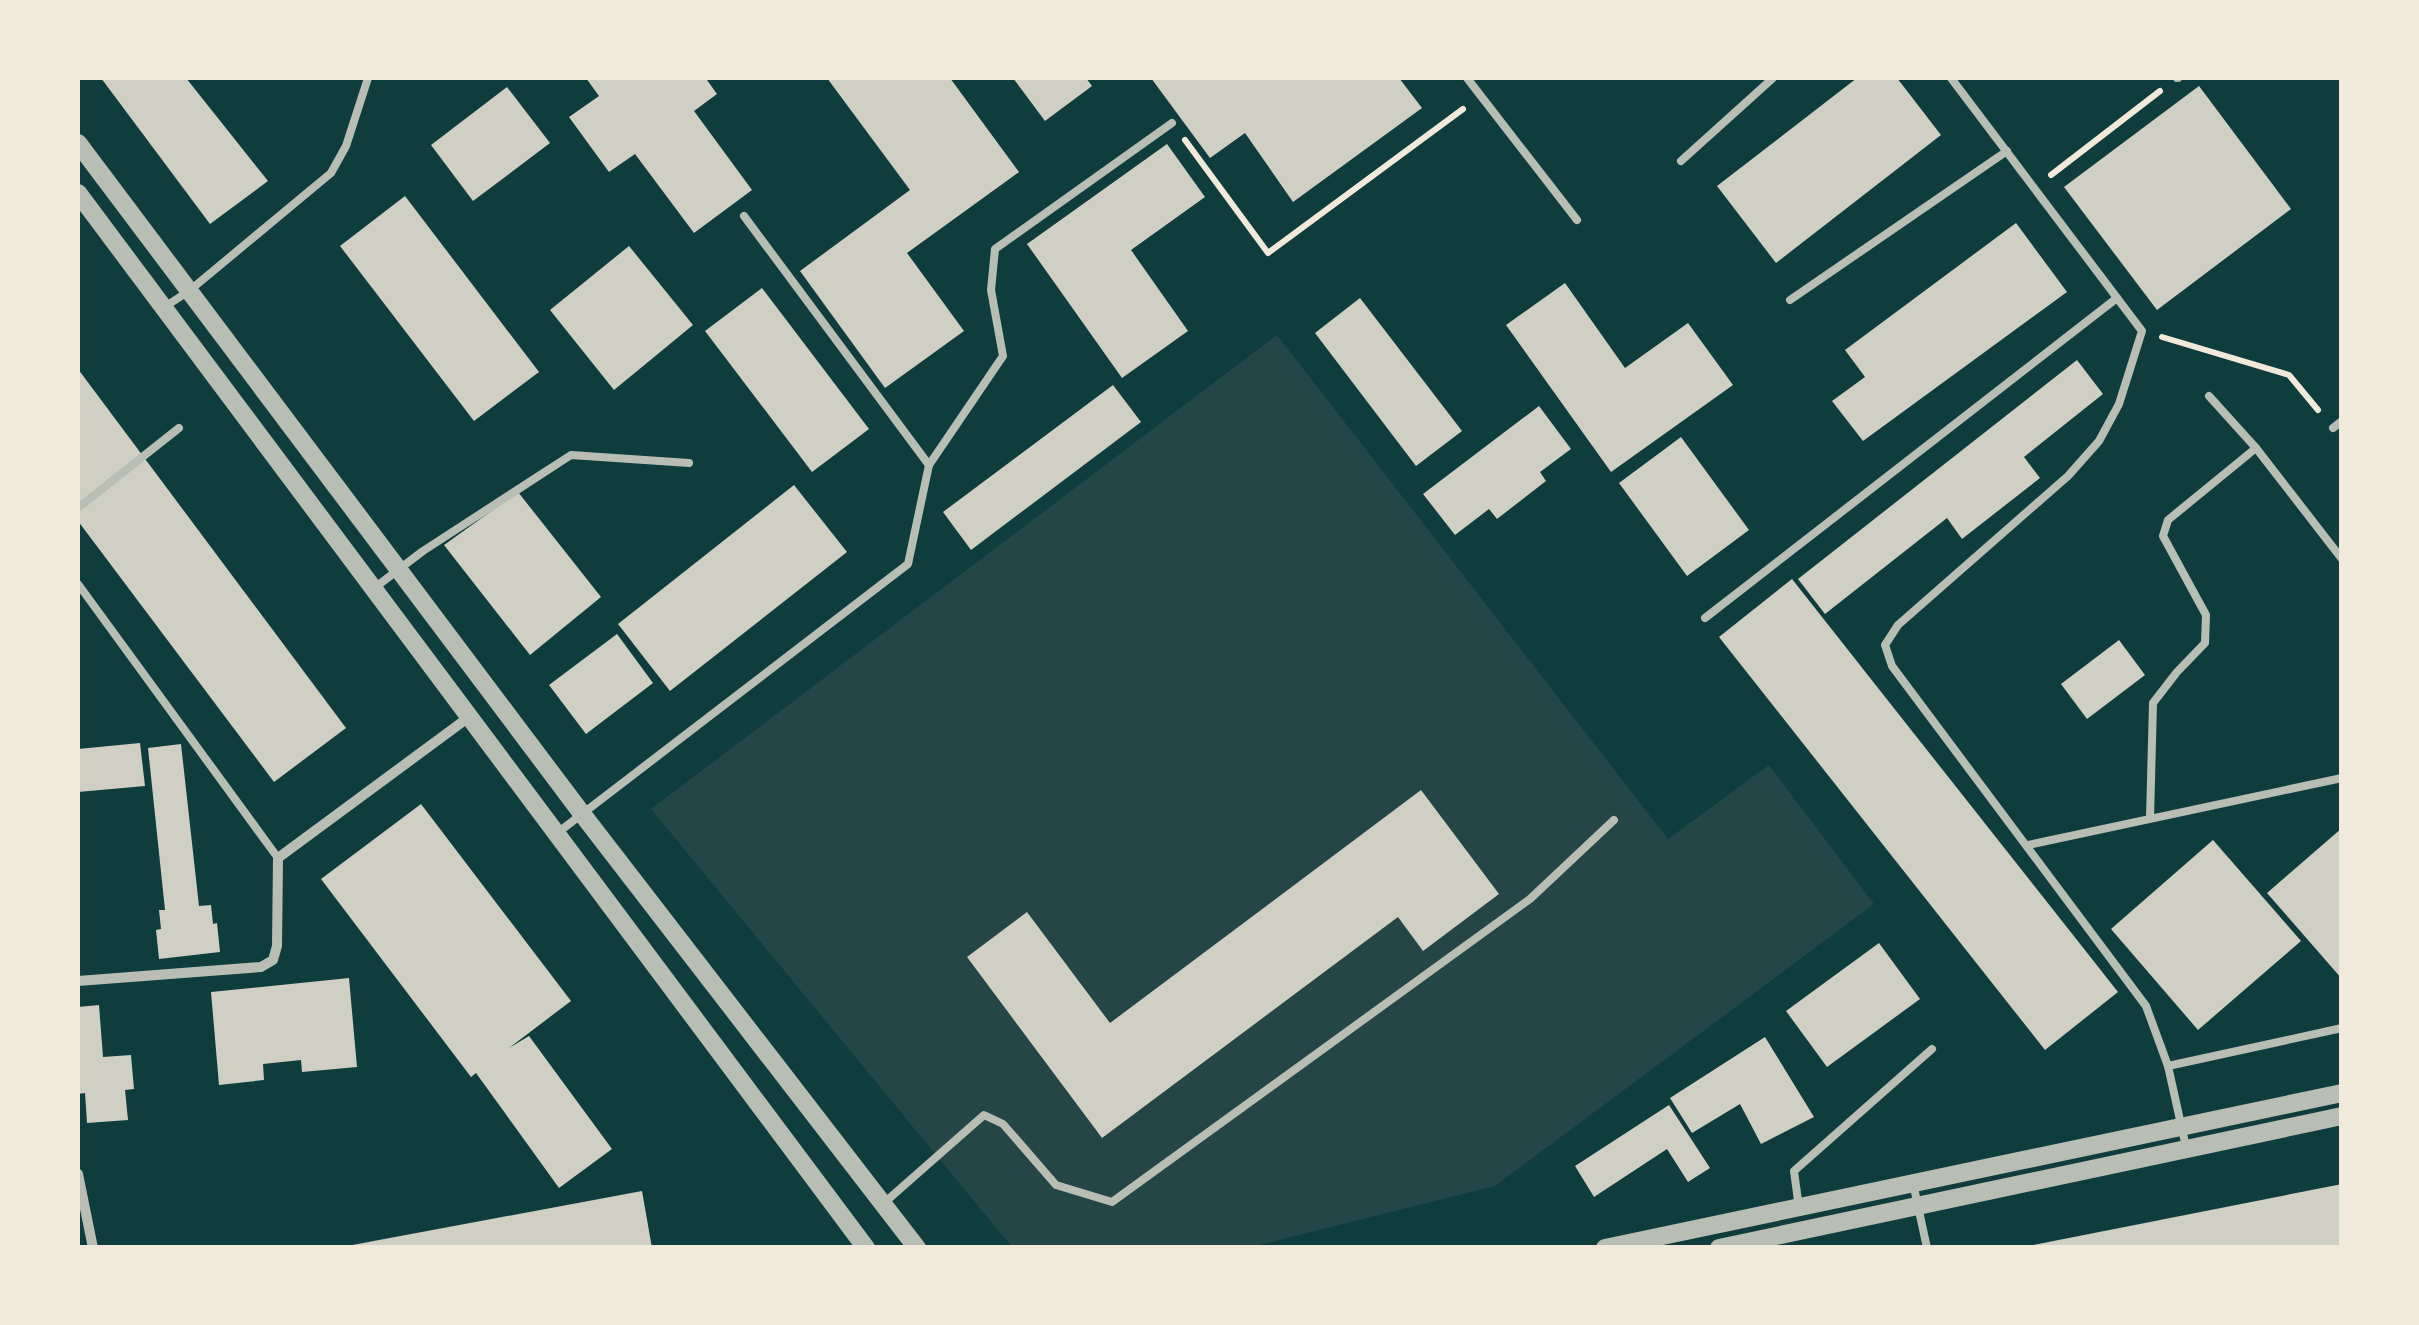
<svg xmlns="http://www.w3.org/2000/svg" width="2419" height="1325" font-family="'Noto Sans',sans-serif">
<rect width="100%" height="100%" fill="#0f3d3e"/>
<polygon fill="#244646" points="1277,335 1668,839 1769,765 1874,904 1495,1186 1251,1247 1012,1247 651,809"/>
<g fill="#cfcfc3">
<polygon points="101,78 186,78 268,181 210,224"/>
<polygon points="586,78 710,78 707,80 717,94 694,111 752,190 694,233 635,154 609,172 569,117 599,96"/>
<polygon points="827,78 950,78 1019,172 907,253 964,331 885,388 800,271 910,190"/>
<polygon points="1013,78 1086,78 1092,86 1045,121"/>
<polygon points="1151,78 1399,78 1422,108 1293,202 1245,133 1210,158"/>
<polygon points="1857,78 1897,78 1941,135 1776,263 1717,186"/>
<polygon points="2199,86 2291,209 2157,310 2064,187"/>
<polygon points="507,87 550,143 473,201 431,145"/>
<polygon points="1167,144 1205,197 1131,250 1188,331 1122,378 1027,244"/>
<polygon points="405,196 539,372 474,421 340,246"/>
<polygon points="2016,223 2067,292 1863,441 1832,401 1865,377 1845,350"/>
<polygon points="629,246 693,325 614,390 550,310"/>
<polygon points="1565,283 1625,368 1688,323 1733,385 1611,472 1506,325"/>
<polygon points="762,288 869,429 812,472 705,331"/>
<polygon points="1360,298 1462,431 1416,466 1315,333"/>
<polygon points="2077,360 2103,394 2024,457 2040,478 1962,539 1947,518 1825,614 1798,579"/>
<polygon points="78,369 346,728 274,782 78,521"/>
<polygon points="1113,385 1141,422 971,550 943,512"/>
<polygon points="1539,406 1571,449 1540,472 1546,481 1497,519 1489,509 1455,535 1423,494"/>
<polygon points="1681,437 1749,530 1687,576 1619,483"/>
<polygon points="794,485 847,552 670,691 618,624"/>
<polygon points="518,492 601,597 530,655 444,545"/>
<polygon points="1792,579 2118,992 2045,1050 1719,637"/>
<polygon points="617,634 653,683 586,734 549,685"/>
<polygon points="2119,640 2145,675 2087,719 2061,684"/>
<polygon points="140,743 145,786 78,792 78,749"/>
<polygon points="181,744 199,906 211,905 213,924 217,923 220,952 159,959 156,930 161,929 159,910 165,910 148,748"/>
<polygon points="1421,790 1499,894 1423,951 1398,917 1102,1138 967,957 1027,912 1110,1023"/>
<polygon points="421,804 571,1001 509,1048 529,1036 612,1149 559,1188 476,1073 471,1077 321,879"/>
<polygon points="2342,828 2342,979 2267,893"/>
<polygon points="2213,840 2301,941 2198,1030 2111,929"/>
<polygon points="1879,943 1920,999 1827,1067 1786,1011"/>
<polygon points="349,978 357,1067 302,1072 301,1060 263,1064 264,1080 219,1085 211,992"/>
<polygon points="99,1005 103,1057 131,1055 134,1089 125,1090 128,1120 87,1123 85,1093 78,1094 78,1007"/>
<polygon points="1765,1037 1814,1117 1761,1144 1740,1104 1692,1133 1670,1098"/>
<polygon points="1669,1105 1710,1168 1688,1182 1667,1149 1594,1197 1575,1166"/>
<polygon points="2342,1184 2342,1248 2029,1248 2028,1246"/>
<polygon points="642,1191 652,1248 348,1248 347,1246"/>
</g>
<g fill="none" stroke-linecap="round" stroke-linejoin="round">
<g stroke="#f1e9da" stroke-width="6">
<polyline points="1185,140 1268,253 1463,109"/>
<polyline points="2051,175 2160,91"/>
<polyline points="2162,337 2289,375 2318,410"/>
</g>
<g stroke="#b8beb3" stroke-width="8">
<polyline points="1467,78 1577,220"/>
<polyline points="1951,78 2142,331 2119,404 2099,441 2068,476 1898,625 1885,645 1892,666 2146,1006 2168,1066 2186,1147"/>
<polyline points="2177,78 2178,78"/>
<polyline points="1681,161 1773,78"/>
<polyline points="744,216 929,465"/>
<polyline points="1790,300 2007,151"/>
<polyline points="163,308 189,291 331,173 346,146 368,78"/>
<polyline points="2209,396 2256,448 2342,559"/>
<polyline points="2333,428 2342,421"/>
<polyline points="78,508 179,428"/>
<polyline points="78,584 278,858"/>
<polyline points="373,589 423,551 571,455 689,463"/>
<polyline points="1705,618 2117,298"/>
<polyline points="2150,818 2153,703 2177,672 2205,643 2206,615 2163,536 2168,520 2256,448"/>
<polyline points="556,834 908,564 929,465 1003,356 991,290 995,249 1172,123"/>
<polyline points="2028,845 2342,778"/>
<polyline points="2168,1066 2342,1028"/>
<polyline points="1913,1183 1927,1248"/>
<polyline points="884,1203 984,1115 1003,1124 1056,1185 1112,1202 1530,899 1614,820"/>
<polyline points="1799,1208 1794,1171 1932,1049"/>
</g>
<g stroke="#b8beb3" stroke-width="10">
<polyline points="78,981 261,967 273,960 277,946 278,858 469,717"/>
<polyline points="78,1174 93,1248"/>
</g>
<g stroke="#b8beb3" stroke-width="18">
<polyline points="78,143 583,815 917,1248"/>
<polyline points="78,193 866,1248"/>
<polyline points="1605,1248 2342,1093"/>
<polyline points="1719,1248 2342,1116"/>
</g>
</g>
<rect width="2419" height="1325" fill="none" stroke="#f1e9da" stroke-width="160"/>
</svg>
